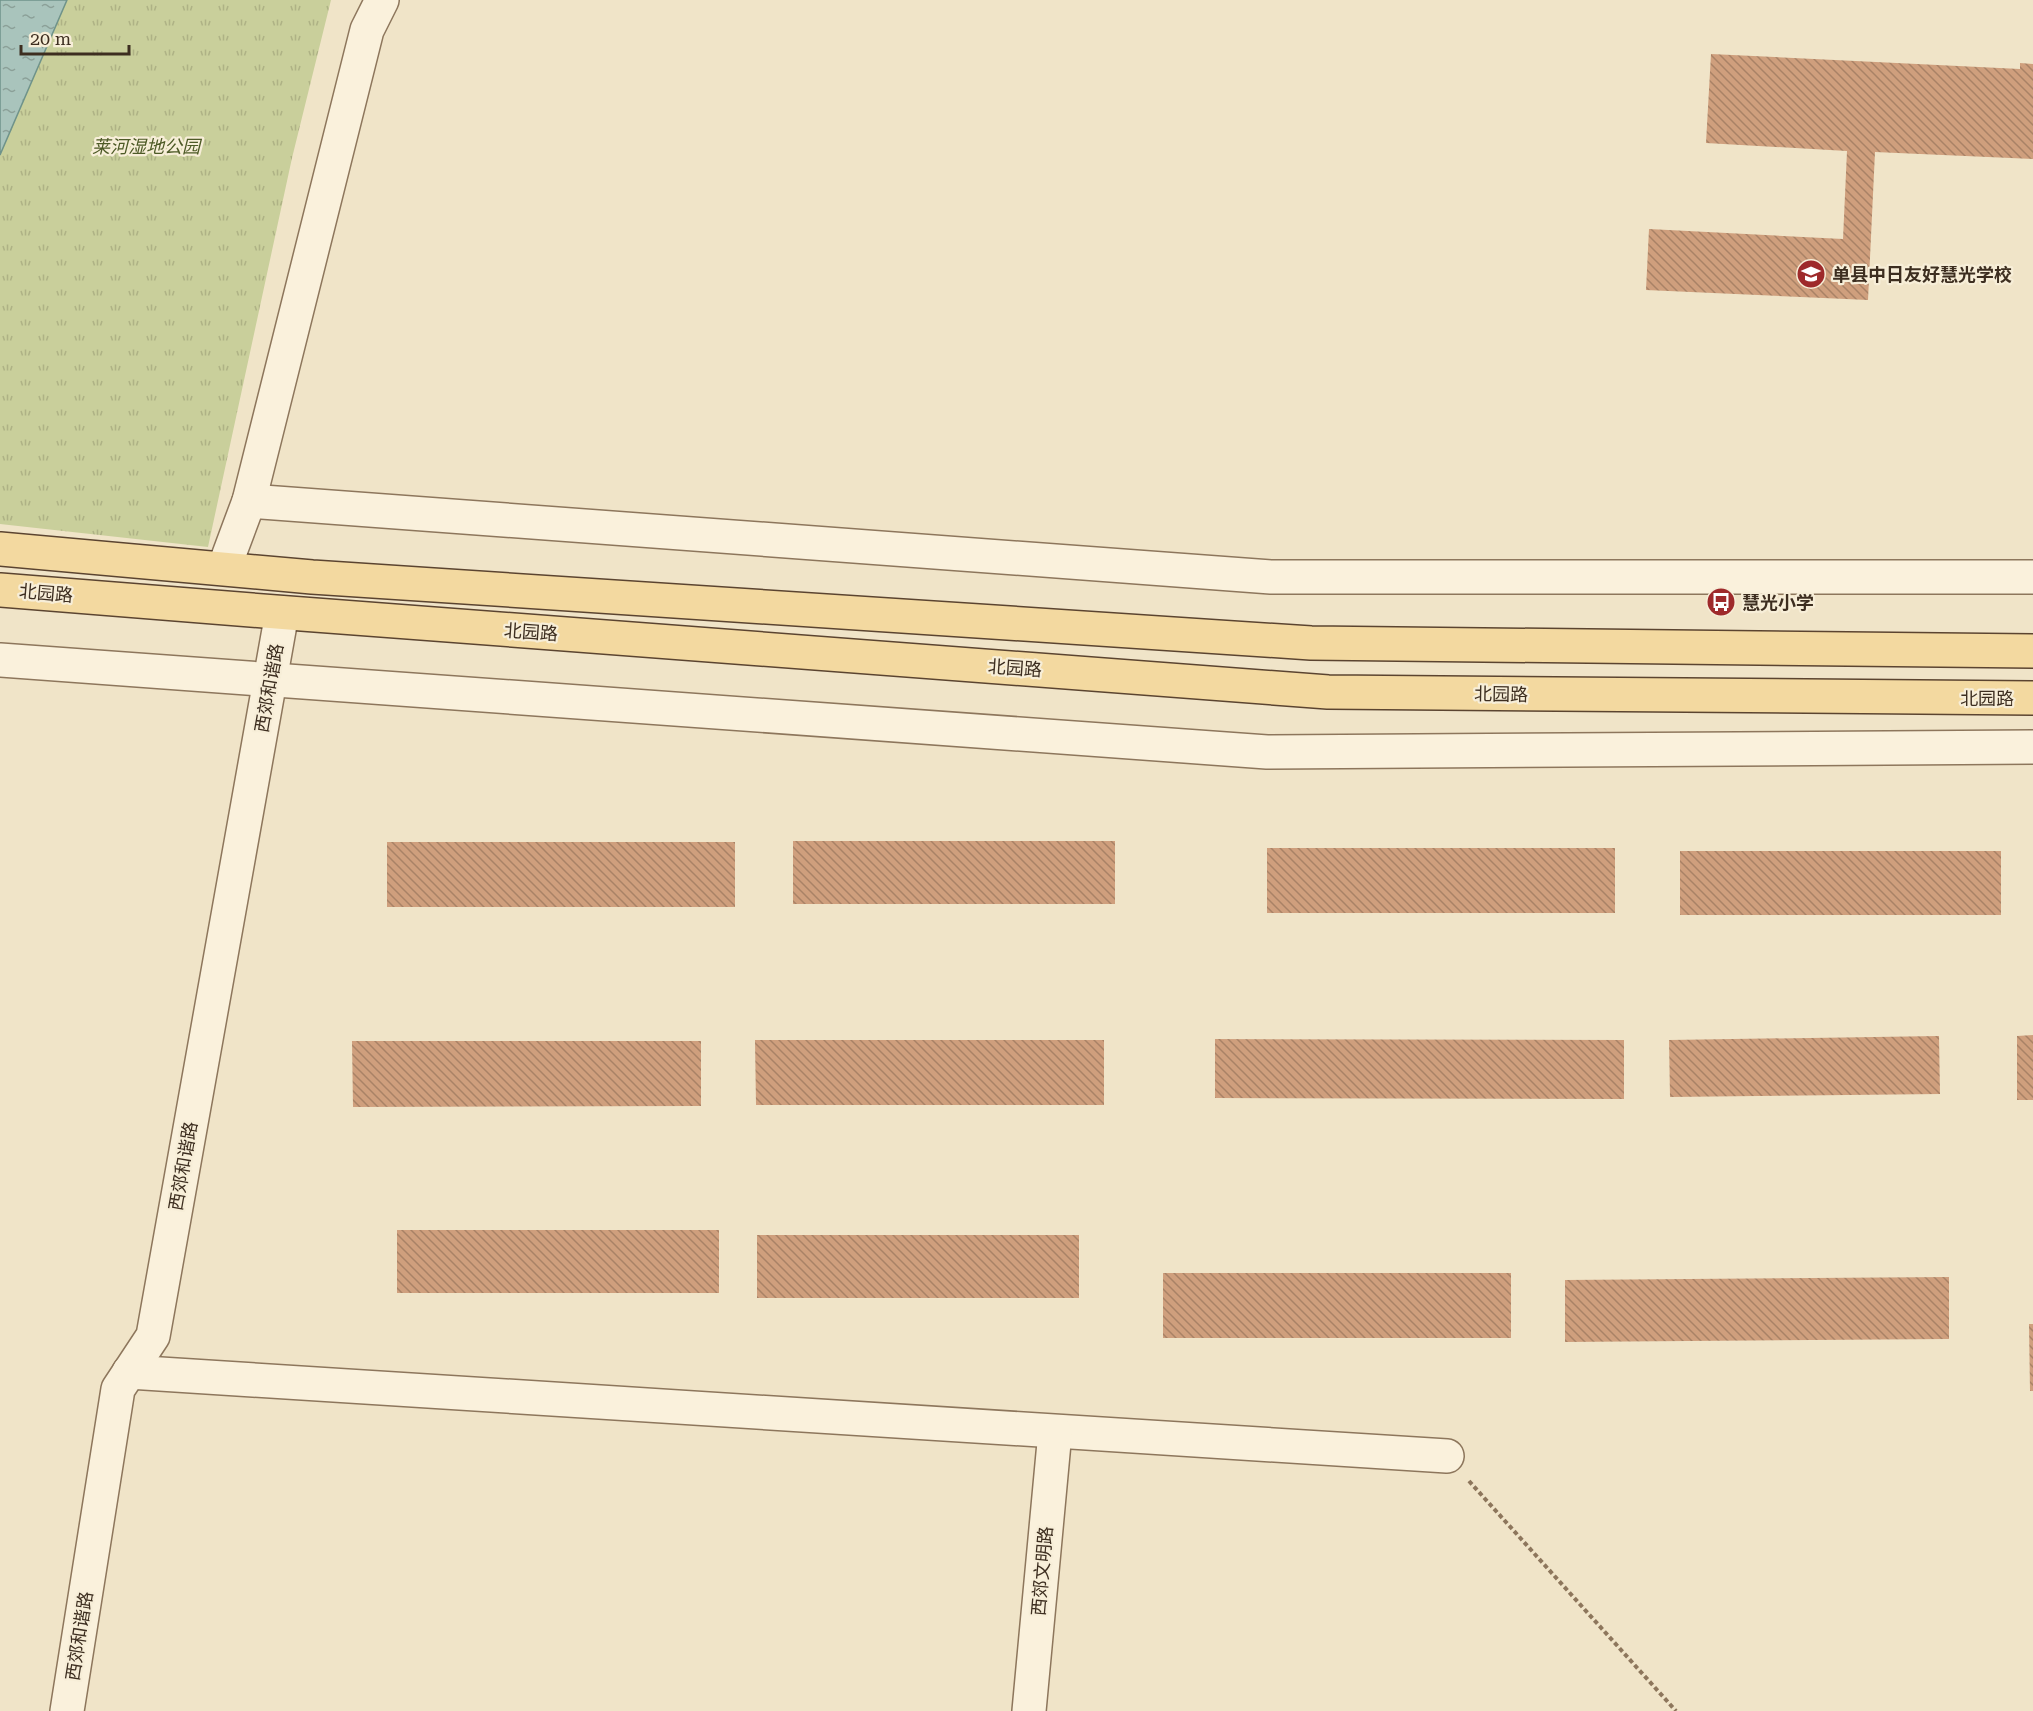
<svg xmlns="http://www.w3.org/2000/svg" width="2033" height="1711" font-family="'Roboto Serif','Noto Sans SC',serif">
<defs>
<pattern id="park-tufts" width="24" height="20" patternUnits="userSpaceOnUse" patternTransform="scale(1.5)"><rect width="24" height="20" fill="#c9cf9b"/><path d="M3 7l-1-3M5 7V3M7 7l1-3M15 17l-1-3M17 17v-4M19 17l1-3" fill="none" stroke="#aeb285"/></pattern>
<pattern id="water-ripples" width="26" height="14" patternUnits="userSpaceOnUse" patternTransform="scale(1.5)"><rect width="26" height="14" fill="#a9c4bc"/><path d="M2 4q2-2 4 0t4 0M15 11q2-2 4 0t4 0" fill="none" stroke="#8ba098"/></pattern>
<pattern id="building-back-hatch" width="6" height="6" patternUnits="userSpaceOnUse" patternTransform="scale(1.5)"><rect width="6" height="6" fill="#cf9f7d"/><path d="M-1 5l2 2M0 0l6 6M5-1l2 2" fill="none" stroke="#a98266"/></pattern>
</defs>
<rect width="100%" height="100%" fill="#f0e4c8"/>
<polygon fill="url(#park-tufts)" points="0,0 331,0 292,158 208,547 0,524"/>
<polygon fill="url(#water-ripples)" stroke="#6f938a" stroke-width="1.5" points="0,0 67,0 0,155"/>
<g fill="url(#building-back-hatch)">
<polygon points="1711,54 2020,69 2020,63 2033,64 2033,159 1875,152 1868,300 1646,290 1649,229 1843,239 1847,151 1706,143"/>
<rect x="793" y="841" width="322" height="63"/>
<rect x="387" y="842" width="348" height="65"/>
<rect x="1267" y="848" width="348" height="65"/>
<rect x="1680" y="851" width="321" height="64"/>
<polygon points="2033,1035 2033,1100 2017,1100 2017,1036"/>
<polygon points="1939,1036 1940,1094 1670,1097 1669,1040"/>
<polygon points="1215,1039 1624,1040 1624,1099 1215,1098"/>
<polygon points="755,1040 1104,1040 1104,1105 756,1105"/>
<polygon points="352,1041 701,1041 701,1106 353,1107"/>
<rect x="397" y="1230" width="322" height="63"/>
<rect x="757" y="1235" width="322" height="63"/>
<rect x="1163" y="1273" width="348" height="65"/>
<polygon points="1949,1277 1949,1339 1565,1342 1565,1280"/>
<polygon points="2029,1324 2033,1324 2033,1391 2030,1391"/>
</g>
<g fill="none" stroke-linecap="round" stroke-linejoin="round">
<g stroke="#8d765c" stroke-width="36">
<g id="minor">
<polyline points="249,501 1271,577 2033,577"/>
<polyline points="224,568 249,501 367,30 382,0"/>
<polyline points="0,660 1267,752 2033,747"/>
<polyline points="129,1372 1447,1456"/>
<polyline points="67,1711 118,1389 153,1336 282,613"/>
<polyline points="1029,1711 1055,1432"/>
</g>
</g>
<g stroke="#5b4430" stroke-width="36">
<g id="major">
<polyline points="0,549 312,577 1311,643 2033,651"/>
<polyline points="0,590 302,614 1328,692 2033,698"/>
</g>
</g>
<polyline stroke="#8d765c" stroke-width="4" stroke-dasharray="4.5 3" stroke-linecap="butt" points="1469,1481 1676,1711"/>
<use href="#minor" stroke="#faf1dc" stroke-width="33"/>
<use href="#major" stroke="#f3d9a0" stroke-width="33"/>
</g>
<defs>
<g id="school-disc" transform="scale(1.5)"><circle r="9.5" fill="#9e2a2b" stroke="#f7eed8"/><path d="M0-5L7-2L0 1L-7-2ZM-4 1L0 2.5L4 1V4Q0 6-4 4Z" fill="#fff"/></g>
<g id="bus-disc" transform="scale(1.5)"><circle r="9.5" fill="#9e2a2b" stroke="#f7eed8"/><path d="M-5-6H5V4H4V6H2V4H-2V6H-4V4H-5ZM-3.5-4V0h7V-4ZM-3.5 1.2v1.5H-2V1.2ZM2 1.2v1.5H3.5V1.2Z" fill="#fff"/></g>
</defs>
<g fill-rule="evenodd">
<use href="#school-disc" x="1811" y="274"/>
<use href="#bus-disc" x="1721" y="602"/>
</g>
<g text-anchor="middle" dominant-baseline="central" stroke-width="4.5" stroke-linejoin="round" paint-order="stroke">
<g font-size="18" font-style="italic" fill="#4d5a26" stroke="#f7eed8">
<text x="146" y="146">莱河湿地公园</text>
</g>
<g font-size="18" font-weight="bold" fill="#3d2e20" stroke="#f7eed8" text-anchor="start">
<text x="1832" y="274">单县中日友好慧光学校</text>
<text x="1742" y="602">慧光小学</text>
</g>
<g font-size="18" fill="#3d2e20" stroke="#f7eed8">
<text transform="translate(46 593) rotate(5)">北园路</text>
<text transform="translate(531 632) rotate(4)">北园路</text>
<text transform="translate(1015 668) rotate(4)">北园路</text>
<text transform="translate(269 688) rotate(-80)">西郊和谐路</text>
<text transform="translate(1501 694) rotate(1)">北园路</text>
<text x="1987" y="698">北园路</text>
<text transform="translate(183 1166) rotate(-80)">西郊和谐路</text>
<text transform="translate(1042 1571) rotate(-85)">西郊文明路</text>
<text transform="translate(79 1636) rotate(-81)">西郊和谐路</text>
</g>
</g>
<path d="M21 45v9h108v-9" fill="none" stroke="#3d2e20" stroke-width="3"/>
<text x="30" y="45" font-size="18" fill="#3d2e20" stroke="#f7eed8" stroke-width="4.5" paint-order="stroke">20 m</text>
</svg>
